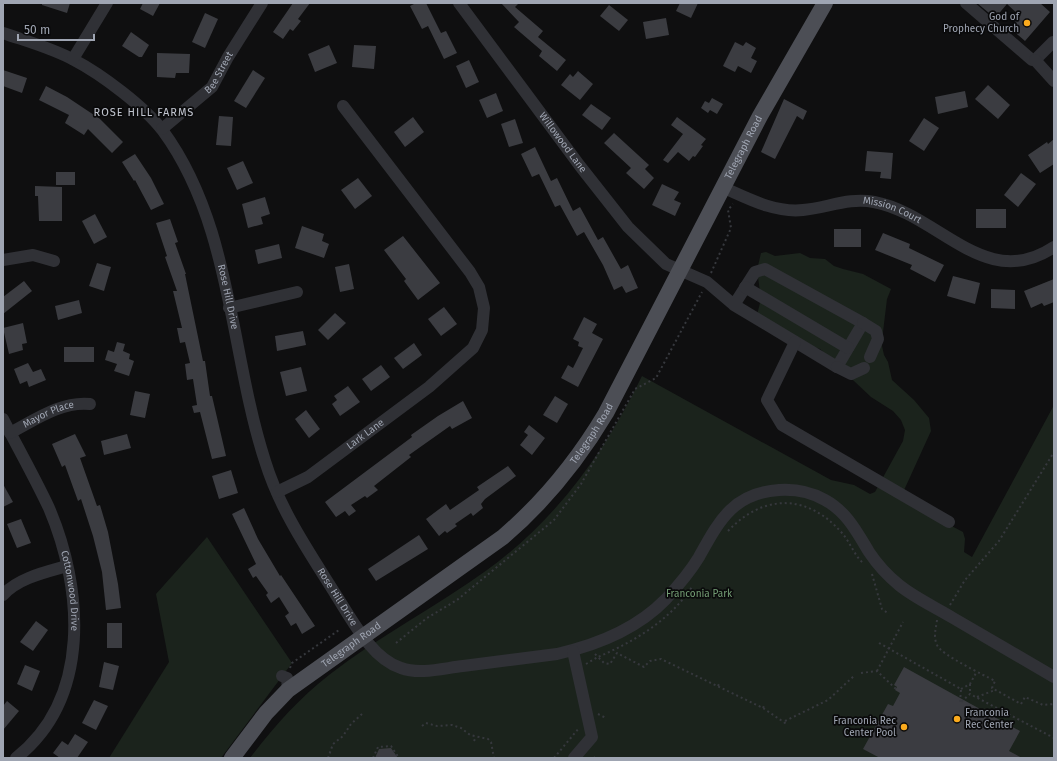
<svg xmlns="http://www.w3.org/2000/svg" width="1057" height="761" font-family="'Fira Sans',sans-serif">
<rect width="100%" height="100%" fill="#0f0f10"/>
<g fill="#1b231c">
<path d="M766,252L775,256L800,253L810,258L825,259L834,266L843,269L863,274L891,289L887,299L883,332L882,346L884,355L888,362L892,380L914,400L929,418L931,431L900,499L963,532L965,539L964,552L972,557L1054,405V758H250C273,728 298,699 329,675C379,636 436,607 487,570C556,520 605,452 642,376L831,480L854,485L870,494L875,492L903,441L905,430L901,420L893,411L871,397L820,349L811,346L757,315L761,299L757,270L761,253Z"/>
<polygon points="207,537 292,663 221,758 109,758 169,662 156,594"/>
</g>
<g fill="#3b3c41">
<polygon points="42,3 70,3 67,13 42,5"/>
<polygon points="143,3 160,3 153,16 140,9"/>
<polygon points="293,3 310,3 298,19 301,21 293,31 290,29 283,39 273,32"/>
<polygon points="416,3 426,3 441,33 446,31 457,53 444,59 428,26 422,29 410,6"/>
<polygon points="501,3 519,3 515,7 543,31 538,37 566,60 557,71 539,56 542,51 514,27 519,22"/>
<polygon points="680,3 698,3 691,18 676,11"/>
<polygon points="977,3 1040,3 1050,12 1025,41 1010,28 1020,16 1007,4 995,18"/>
<polygon points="609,5 628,20 619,31 600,16"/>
<polygon points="205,13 218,19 205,48 192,42"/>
<polygon points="666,18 669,35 646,39 643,22"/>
<polygon points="131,32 149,45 142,57 139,57 122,46"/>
<polygon points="735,42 743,46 746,42 756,48 751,58 757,61 751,73 738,66 735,72 723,66"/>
<polygon points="329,45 337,63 315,72 308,54"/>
<polygon points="354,45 376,46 374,69 352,67"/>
<polygon points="157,53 190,54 189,73 176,73 175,78 157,77"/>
<polygon points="469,60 479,82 466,88 456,66"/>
<polygon points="3,70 27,78 22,93 3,86"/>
<polygon points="253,70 265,78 246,108 234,101"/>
<polygon points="578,71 593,84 580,100 561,85 570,74 573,77"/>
<polygon points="988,85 1010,105 998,119 975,99"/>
<polygon points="46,86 67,97 100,119 123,142 112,153 88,129 84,135 65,123 69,115 39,100"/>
<polygon points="965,91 968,107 938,114 935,97"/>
<polygon points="496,93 503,111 487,118 479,100"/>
<polygon points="712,98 723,104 717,114 710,110 708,113 701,108 705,101 709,103"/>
<polygon points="784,99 807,111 803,120 797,116 775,159 761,152"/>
<polygon points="591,104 611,118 602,130 582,115"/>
<polygon points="219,116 233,117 231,146 216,145"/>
<polygon points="413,117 424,132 405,147 394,132"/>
<polygon points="677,117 706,139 701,145 703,146 695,157 693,156 689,161 678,152 668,163 663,160 683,134 671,125"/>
<polygon points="924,118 939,128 924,151 909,141"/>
<polygon points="515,119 523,143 509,147 501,124"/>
<polygon points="614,133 649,165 645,169 654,178 644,189 626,173 631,168 604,143"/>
<polygon points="1054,139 1054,164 1040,173 1028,155 1047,142 1048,144"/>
<polygon points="535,147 551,181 557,178 573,211 580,207 598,240 603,237 621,269 628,265 638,288 626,293 622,286 614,290 603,265 584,232 577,236 560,205 555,207 539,174 532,177 521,154"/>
<polygon points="867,151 893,153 891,179 880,178 881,172 865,171"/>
<polygon points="135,154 151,178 164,204 151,210 135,180 134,181 122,162"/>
<polygon points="243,161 253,183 237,190 227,168"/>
<rect x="56" y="172" width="19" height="13"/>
<polygon points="1021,173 1036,184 1018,207 1004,195"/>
<polygon points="358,178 372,196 355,209 341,190"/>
<polygon points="662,184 679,192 674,200 681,203 675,216 652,205"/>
<polygon points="35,186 62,187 62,221 39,221 38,196 35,196"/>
<polygon points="265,197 270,214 261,217 263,224 248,228 242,204"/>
<rect x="976" y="209" width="30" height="19"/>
<polygon points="95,214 107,237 94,244 82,221"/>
<polygon points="170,219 178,242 175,243 186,274 185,274 203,361 205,361 210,396 212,396 226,456 212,459 200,412 194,413 192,406 197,405 193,379 187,380 185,364 190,363 185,342 180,343 177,328 182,328 173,291 177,291 165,257 167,256 156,223"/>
<polygon points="302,226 324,234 322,241 329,244 324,258 295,248"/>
<rect x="834" y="229" width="27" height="18"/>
<polygon points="883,233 910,244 909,248 944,265 935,282 910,269 912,265 875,250"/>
<polygon points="403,236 440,283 418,300 404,281 406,279 384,250"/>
<polygon points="279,244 282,258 258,264 255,250"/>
<polygon points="97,263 111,267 104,291 89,286"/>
<polygon points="349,264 354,289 340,292 335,267"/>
<polygon points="953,276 980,283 975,304 947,296"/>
<polygon points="1054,279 1054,302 1044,306 1042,303 1031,308 1024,291"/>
<polygon points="24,281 32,291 3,314 3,297"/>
<polygon points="991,289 1015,290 1015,309 991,308"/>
<polygon points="79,300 82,313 58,320 55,306"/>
<polygon points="444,307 457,324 441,336 428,319"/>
<polygon points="335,313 346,323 328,340 318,330"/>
<polygon points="584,317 597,324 592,333 603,339 578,387 561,378 568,365 573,368 583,348 578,346 579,342 573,339"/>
<polygon points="23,323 27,343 22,344 23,350 9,354 3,328"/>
<polygon points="303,331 306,345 277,351 275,336"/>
<polygon points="117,342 125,344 123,351 130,354 129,359 134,361 129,376 114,371 117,364 105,360 108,350 114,352"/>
<polygon points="414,343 422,355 403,369 394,358"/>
<rect x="64" y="347" width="30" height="15"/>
<polygon points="28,363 33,372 41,369 46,380 29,387 27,381 20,384 14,369"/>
<polygon points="381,365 390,377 371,391 362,379"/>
<polygon points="301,367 307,391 286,396 280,372"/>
<polygon points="348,386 360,402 340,416 332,404 337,400 334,396"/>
<polygon points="135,391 150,394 145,418 130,415"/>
<polygon points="555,396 568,404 557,423 543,415"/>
<polygon points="463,401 472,418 452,429 450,426 409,455 411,457 374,486 378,490 367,498 365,496 351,505 356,511 349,516 345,511 336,517 325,502 412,437 411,435 438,416"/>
<polygon points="306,410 320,429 309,438 295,419"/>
<polygon points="529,425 545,438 532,455 520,445 528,435 524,432"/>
<polygon points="75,434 86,456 80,458 97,506 100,505 108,532 118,584 121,608 106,610 102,572 93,536 81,499 78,501 65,465 62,467 52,444"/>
<polygon points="127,434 131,448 104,455 101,441"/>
<polygon points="508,466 516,476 485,499 481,504 483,508 473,516 471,513 455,524 457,526 447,533 445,531 439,536 426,519 446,504 450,510 479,490 477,487"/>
<polygon points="231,470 238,493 219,499 212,476"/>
<polygon points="3,484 13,502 3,507"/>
<polygon points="244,508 258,539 280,576 281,575 315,626 302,634 296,623 291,626 285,616 289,613 279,597 271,603 266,595 268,593 256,576 253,578 248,569 256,564 232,514"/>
<polygon points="21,519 31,543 17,548 7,524"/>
<polygon points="419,535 428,549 376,581 368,569"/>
<polygon points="36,621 48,630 33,651 20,642"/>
<rect x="107" y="623" width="15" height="25"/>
<polygon points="104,662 119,666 113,690 99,687"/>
<polygon points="25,665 40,671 32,691 17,684"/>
<polygon points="904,667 1020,731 1009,751 1022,758 880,758 863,749 888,704 893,706 900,693 895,690 897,687 894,685"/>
<polygon points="94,700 108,706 96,730 82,723"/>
<polygon points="7,701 19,711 3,730 3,706"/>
<polygon points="75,734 88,742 77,758 60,758 53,753 62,741 68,745"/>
<polygon points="391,748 398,758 375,758 379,749"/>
</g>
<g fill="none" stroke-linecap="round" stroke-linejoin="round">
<g stroke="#36383d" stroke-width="2" stroke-dasharray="2 3" stroke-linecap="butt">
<polyline points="711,273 731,228 728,210 733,204"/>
<path d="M728,531C764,493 808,494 842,533C850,542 854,555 863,563"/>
<polyline points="872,574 882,609 889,614"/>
<polyline points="950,605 965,580 999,541 1054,452"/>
<path d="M937,620C936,629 933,636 937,645C941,655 984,675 995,681L992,688L1021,704L1025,697L1043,705L1054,704"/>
<polyline points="396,643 427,618 457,600 554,520 581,484 635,389 656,378 702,292"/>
<polyline points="879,643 961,689 960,703 970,694 1054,738"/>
<path d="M595,654L598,657C635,641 669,621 692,587"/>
<polyline points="586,664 598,657 604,663 610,664 617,653 644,667 650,661 661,659 763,708 788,725"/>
<polyline points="290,668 292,663 339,630"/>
<polyline points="877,671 903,622"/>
<polyline points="861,673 877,671 896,689"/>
<polyline points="970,684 970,694"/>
<polyline points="718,686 720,682"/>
<polyline points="961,689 970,684 977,671"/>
<polyline points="977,697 995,690"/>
<polyline points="763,708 765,704"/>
<polyline points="598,714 606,718"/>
<polyline points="785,721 828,700 855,675"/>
<polyline points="422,726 426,723 437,726 452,725 461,728 470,735 488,739 491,742 494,758"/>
<polyline points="474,741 476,737"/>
<polyline points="328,758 333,744 343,736 351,724 362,714"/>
<polyline points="373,758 378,747 391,746 399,758"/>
<polyline points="554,758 579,728"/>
<polyline points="594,758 595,757"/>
</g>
<g stroke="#303136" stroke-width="12">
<path id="s1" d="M459,3L580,166L628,227L666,264L707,282L734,305L755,272L765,269L863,323L837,367L734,305"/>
<polyline points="966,3 1032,60 1035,60 1053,42 1054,43"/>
<path id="s2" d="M3,33C26,41 52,48 74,60C101,74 145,107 163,131C232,225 230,353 265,461C280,510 309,552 336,595C352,620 372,659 401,668C420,675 444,668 463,666C494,662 526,658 557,654C597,645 637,629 666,599C678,586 690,572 699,557C719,521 733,493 779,490C795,489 811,492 825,500C847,512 857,532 869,552C877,564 888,576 899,585C915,598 935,607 953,618C987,638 1020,657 1054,677"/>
<polyline points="73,59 107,3"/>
<polyline points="1035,60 1054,81"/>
<path id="s3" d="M162,129L212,87L228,57L262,3"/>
<path id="s4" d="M722,187C747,198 774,213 803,210C827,208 849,197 874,202C939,214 985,293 1054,247"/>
<polyline points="3,260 33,255 54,261"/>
<polyline points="745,287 848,348"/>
<polyline points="229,308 297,292"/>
<polyline points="863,323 876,331 878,339 870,357"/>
<polyline points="795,342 767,400 782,425 949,522"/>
<polyline points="837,367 851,374 864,368"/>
<path id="s5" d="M3,419C18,448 35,478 49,508C83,588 92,698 16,758"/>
<path id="s6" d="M10,433C35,420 61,401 90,404"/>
<path id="s7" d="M277,492L308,477L429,387L473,348L482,330L484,308L479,287L470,272L343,106"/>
<path d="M3,595C18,578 46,572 67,566"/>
<polyline points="573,651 592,737 574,758"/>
<polyline points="282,676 287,678 288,690"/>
</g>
<path stroke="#4c4e55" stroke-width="16" id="s8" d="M232,758L266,713L288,690L503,537C545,501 578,460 606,413L760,116L825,3"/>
</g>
<g fill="#fbab1d" stroke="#0a0a0b" stroke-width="1.5">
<circle cx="1027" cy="23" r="4"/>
<circle cx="957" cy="719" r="4"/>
<circle cx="904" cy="727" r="4"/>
</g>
<g text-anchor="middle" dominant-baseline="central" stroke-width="3.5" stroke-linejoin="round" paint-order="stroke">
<g font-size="10" fill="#9fa5b2" stroke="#0a0a0b" text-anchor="end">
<text x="1019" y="17">God of<tspan x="1019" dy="12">Prophecy Church</tspan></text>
<text x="965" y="713" text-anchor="start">Franconia<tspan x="965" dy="12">Rec Center</tspan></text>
<text x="896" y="721">Franconia Rec<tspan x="896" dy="12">Center Pool</tspan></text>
</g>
<g font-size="10" fill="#9fa5b2" stroke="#0a0a0b">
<text stroke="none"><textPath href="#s3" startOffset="81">Bee Street</textPath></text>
<text stroke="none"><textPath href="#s1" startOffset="174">Willowood Lane</textPath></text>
<text stroke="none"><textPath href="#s8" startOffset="813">Telegraph Road</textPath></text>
<text stroke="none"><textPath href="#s4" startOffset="177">Mission Court</textPath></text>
<text stroke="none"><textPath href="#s2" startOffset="370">Rose Hill Drive</textPath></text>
<text stroke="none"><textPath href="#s6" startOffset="43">Mayor Place</textPath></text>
<text stroke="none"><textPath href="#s8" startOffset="489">Telegraph Road</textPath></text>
<text stroke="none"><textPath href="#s7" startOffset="106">Lark Lane</textPath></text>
<text stroke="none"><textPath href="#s5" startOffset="186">Cottonwood Drive</textPath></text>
<text stroke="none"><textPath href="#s2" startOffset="693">Rose Hill Drive</textPath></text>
<text stroke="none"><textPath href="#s8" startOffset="166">Telegraph Road</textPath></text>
</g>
<g font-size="10" fill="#759f76" stroke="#0a0a0b">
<text x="699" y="594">Franconia Park</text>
</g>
<g font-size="11" letter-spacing="1" fill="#c0c4ce" stroke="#0a0a0b">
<text x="144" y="112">ROSE HILL FARMS</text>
</g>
</g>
<rect width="1057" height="761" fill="none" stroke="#9fa5b2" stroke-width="8"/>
<path d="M18 34v6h76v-6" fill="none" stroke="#9fa5b2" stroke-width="2"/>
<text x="24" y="34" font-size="12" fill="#9fa5b2" stroke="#0a0a0b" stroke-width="3" paint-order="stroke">50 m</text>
</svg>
